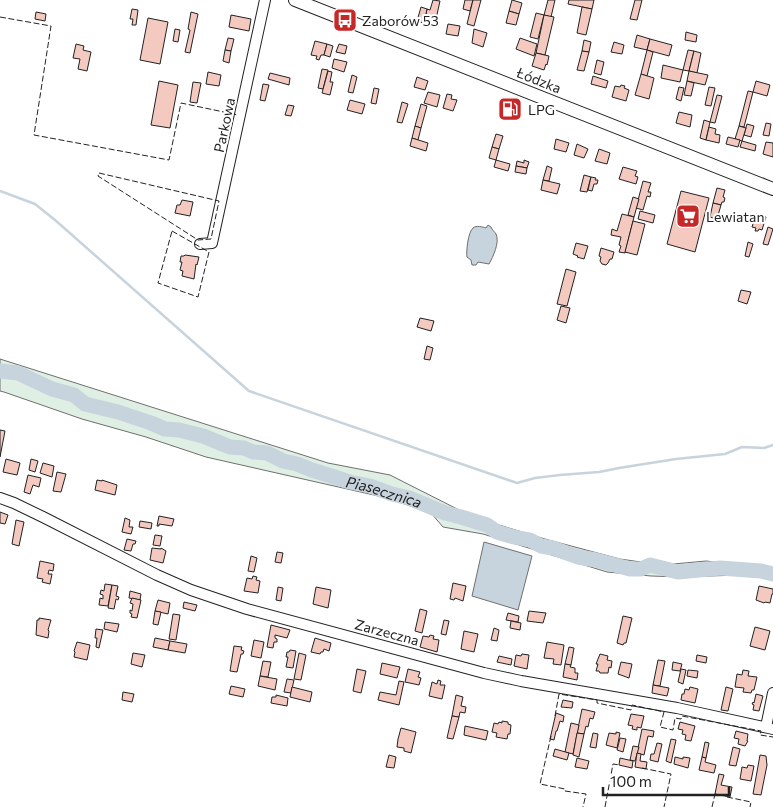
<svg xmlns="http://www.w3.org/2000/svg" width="773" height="807" font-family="Commissioner,sans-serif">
<rect width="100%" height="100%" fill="#fff"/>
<polygon fill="#e0efe3" stroke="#6f6f6f" points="0,359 328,463 390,475 473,517 545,539 620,559 641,562 651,559 673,564 706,561 773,568 773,579 739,575 681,577 651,576 607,572 483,534 443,527 431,513 387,498 206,457 146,437 82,419 4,392 0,391"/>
<g fill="#c7d3dd" stroke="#6f6f6f">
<path d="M488,225L491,227C492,230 495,232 496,234C500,242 493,257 489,264L478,262L476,265H472L471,260L467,257C466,252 468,232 473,228C476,225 483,227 486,228Z"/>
<polygon points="484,542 532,556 518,610 472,596"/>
</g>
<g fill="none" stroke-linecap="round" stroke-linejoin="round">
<polyline stroke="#c7d3dd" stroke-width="2.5" points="0,191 35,204 55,220 249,391 517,483 535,478 560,475 599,472 619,468 676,459 725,454 742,447 764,448 773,445"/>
<path stroke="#c7d3dd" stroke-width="15" id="s1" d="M0,371L18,373L52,389L74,395L85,404L118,412L151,423L165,429L179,430L203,436L230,447L244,448L253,452L267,453L283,461L297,464L312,470L350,482L370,486L392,494L409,498L445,513L461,517L487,525L497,532L514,537L530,540L541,546L553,548L578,557L596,560L630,569H641L650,565L678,572L720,568L761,571L773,574"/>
</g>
<g fill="#f3c9c0" stroke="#222">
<polygon points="433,0 440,1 436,19 432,18 430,25 424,23 427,9 430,10"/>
<polygon points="465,0 473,0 470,11 463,9"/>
<polygon points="473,0 481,0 474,26 467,24"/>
<polygon points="512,0 522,3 519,14 509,11"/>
<polygon points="548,0 555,0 551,17 544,15"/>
<polygon points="569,0 594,0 592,9 568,4"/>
<polygon points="635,0 642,0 637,20 630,19"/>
<polygon points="421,7 427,9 424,23 417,21"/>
<polygon points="582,7 592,9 586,35 577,33"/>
<polygon points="132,9 138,10 136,25 132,25 133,19 130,19"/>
<polygon points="509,11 519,14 516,25 506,23"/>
<polygon points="36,12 46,14 45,21 35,19"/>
<polygon points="191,12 198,14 190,53 185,52 190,30 188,29"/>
<polygon points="536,13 544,15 538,39 530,37"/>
<polygon points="231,15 251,19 249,31 229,27"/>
<polygon points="544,15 554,17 545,55 536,53"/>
<polygon points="148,18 168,22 160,64 140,60"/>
<polygon points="448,24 460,26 458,36 446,34"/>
<polygon points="175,29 180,30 178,42 173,41"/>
<polygon points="474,29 487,33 483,47 472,43"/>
<polygon points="686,32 697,35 696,42 685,40"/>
<polygon points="637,35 650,39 647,50 634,47"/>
<polygon points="228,38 234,39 231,51 225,50"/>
<polygon points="520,38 537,44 534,56 516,49"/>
<polygon points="650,39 672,45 669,56 647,50"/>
<polygon points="584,40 591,42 589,52 582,51"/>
<polygon points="315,41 327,44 324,55 321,55 319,60 316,59 317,56 311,55"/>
<polygon points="614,42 624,45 622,54 611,52"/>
<polygon points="76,44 84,46 83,50 91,52 87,71 78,69 80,59 73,58"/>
<polygon points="327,44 333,46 330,57 324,55"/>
<polygon points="339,44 347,46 345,54 336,52"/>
<polygon points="225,50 231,51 229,63 223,61"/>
<polygon points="647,50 653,52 647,76 641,74"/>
<polygon points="688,50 694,51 689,71 683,70"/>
<polygon points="582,51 589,52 584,71 577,70"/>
<polygon points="694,51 701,53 697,73 689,71"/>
<polygon points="536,53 549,56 547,65 546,64 544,70 532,66"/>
<polygon points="334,59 347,62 344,72 332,68"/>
<polygon points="597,60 604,62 601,75 594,73"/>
<polygon points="663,65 683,70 680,82 661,78"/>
<polygon points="322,69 328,70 323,89 318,88"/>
<polygon points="328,71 332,72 330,82 333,82 330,95 322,93"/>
<polygon points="689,71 708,75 705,85 687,81"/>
<polygon points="208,72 221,75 219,86 206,84"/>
<polygon points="270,73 290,78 289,85 268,79"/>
<polygon points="641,74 654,78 649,99 635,95"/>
<polygon points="352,75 357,77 353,93 348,92"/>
<polygon points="593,76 608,81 606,88 591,84"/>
<polygon points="417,77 428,81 425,90 414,87"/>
<polygon points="159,81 178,85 170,128 151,125"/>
<polygon points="687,81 694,83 691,96 684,95"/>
<polygon points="756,81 770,85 767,96 753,92"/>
<polygon points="193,82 201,83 197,103 190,102"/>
<polygon points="263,84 269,85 265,101 260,100"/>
<polygon points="621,85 625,86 624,88 629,90 626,101 612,97 615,86 620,87"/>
<polygon points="679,87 684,88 681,101 676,99"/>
<polygon points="709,87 715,88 711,106 705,105"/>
<polygon points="374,88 379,89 376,104 371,103"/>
<polygon points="748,91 753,92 744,127 739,126"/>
<polygon points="428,92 440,95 437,107 424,103"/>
<polygon points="447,94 452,95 451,99 457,100 453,111 443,108"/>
<polygon points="717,95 722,96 715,123 710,122"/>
<polygon points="350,100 365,104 362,114 347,110"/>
<polygon points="402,102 408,104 402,123 397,122"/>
<polygon points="421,104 427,106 421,128 415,126"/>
<polygon points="288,105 294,106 291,116 285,115"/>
<polygon points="679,112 692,115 690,127 676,123"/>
<polygon points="704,120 710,122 706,140 700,138"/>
<polygon points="766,123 771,124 769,136 763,135"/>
<polygon points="747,124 754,126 751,137 744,135"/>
<polygon points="415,126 421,128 418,140 412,138"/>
<polygon points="739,126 746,128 742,141 735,139"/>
<polygon points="709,127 716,129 715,134 720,135 719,143 706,140"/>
<polygon points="496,134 503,136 499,149 492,147"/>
<polygon points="728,137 740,140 738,147 726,144"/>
<polygon points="412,138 428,143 426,151 410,146"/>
<polygon points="556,139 569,143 566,152 554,149"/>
<polygon points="742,141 756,145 755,151 740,147"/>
<polygon points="766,142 773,143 773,157 763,154"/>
<polygon points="577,144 588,149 584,158 574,155"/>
<polygon points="492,147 499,149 496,160 489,158"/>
<polygon points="599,149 610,153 607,164 595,161"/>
<polygon points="496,160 510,164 508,171 494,167"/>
<polygon points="524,160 529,162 527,168 516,166 517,161 524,163"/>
<polygon points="516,166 527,168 526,174 515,172"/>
<polygon points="547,166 552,168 549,181 543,180"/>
<polygon points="623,167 637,171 635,176 638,177 636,184 619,179"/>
<polygon points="584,175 591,177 587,192 580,191"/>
<polygon points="591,177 596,178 595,180 598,180 597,184 594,184 592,191 588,190"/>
<polygon points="543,180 560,184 557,194 541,190"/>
<polygon points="643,181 651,183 648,192 651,192 650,197 647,196 643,210 636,208"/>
<polygon points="717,188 725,190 723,197 725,198 724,202 722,202 721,205 713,203"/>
<polygon points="681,191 709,198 695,252 667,244"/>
<polygon points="633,197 639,199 634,217 628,215"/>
<polygon points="182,200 193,202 190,216 175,213 177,205 180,205"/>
<polygon points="713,203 721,205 717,219 710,217"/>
<polygon points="640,211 655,215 653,223 638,219"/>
<polygon points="622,214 634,217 625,253 619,252 621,246 619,245 621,237 611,235 612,229 617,231"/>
<polygon points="756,214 766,217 762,230 759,229 758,231 755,231 756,228 752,227"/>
<polygon points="633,221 645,224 637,255 625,252"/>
<polygon points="768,227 773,229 768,245 763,244"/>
<polygon points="748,242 753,244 749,257 745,256"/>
<polygon points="576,243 588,246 584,259 577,257 578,256 573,254"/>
<polygon points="601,248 614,252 612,259 610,259 608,263 606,265 602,264 600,261 601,257 599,256"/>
<polygon points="185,255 199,257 197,265 196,264 194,279 182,276 183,271 180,270 182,262 180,262 181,256 184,256"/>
<polygon points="566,269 576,272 567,306 557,304"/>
<polygon points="741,290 751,292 747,304 738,301"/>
<polygon points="561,306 570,308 566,323 557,320"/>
<polygon points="420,318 434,321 431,331 417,327"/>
<polygon points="427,346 433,348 430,360 424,359"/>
<polygon points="0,430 5,431 0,457"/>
<polygon points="6,459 20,463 17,475 3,472"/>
<polygon points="31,459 38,461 35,472 29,470"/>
<polygon points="43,463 54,466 52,477 40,473"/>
<polygon points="57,472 66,474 61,492 53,491"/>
<polygon points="28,475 41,478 39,487 33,485 30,494 24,492"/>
<polygon points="97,480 102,481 102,480 117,485 115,495 95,490"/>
<polygon points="0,512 8,515 5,524 0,523"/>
<polygon points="159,516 174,519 172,526 159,524 159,526 157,526"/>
<polygon points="125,518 130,520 129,527 133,527 131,534 122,532"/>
<polygon points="16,520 24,522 19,546 12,544"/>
<polygon points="140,521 152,523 151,529 139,527"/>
<polygon points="155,535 162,536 160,546 153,545"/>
<polygon points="127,539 136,541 135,544 133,544 131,551 124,550"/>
<polygon points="152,548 161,549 161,548 166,551 163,563 150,560"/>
<polygon points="277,552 283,553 281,563 275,562"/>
<polygon points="251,556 257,558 254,572 248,571"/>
<polygon points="40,561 54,564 53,571 49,570 48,574 52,574 50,584 42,582 43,579 37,578"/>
<polygon points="253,576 257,577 256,580 260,581 258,593 244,591 247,578 252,579"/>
<polygon points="453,583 466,586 463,601 455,598 454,600 450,599"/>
<polygon points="105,584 112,585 108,606 99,605 100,598 103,599 103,595 100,594 101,590 104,591"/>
<polygon points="112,585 118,586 116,596 119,597 118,600 116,599 114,609 108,608"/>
<polygon points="759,586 773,589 773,594 772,594 770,603 765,602 764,603 756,600"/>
<polygon points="278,587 283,588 281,601 276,600"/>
<polygon points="316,587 331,590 328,608 313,604"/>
<polygon points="130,591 141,594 140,600 129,598"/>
<polygon points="132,598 141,600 137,618 131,617 132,614 130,613 130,610 132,611 133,604 130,603"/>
<polygon points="158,600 170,603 168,614 155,611"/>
<polygon points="184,602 197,605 195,611 183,608"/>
<polygon points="420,609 427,611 422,633 415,631"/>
<polygon points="155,611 161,612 158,625 153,624"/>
<polygon points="529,611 546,613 543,623 527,621"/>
<polygon points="508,613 519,616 518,622 506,620"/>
<polygon points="173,614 180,615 176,640 169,639"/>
<polygon points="623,616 632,618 626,643 624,643 623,645 617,643"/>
<polygon points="39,618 51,620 48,630 49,631 48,638 36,635 37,620 39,620"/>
<polygon points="444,620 449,621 446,635 441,634"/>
<polygon points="511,621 521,623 520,630 510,628"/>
<polygon points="105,622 119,624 117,632 104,629"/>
<polygon points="271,625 290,630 287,638 275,635 275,638 277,639 277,642 274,642 273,648 267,647"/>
<polygon points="755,627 770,631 765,650 750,646"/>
<polygon points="494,628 499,630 497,641 491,640"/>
<polygon points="96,629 103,630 99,648 96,647 97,638 95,638"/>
<polygon points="464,631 478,634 474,652 461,649"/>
<polygon points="430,635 434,636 433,639 439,640 437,652 420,647 423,636 429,637"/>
<polygon points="155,638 170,641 168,650 153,647"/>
<polygon points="315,638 331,643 329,651 324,649 323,652 321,652 320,654 311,652"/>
<polygon points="254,640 264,642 261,658 251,656"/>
<polygon points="170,641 187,644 185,653 168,650"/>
<polygon points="77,642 90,645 87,660 74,657 75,652 74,651"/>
<polygon points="547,642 564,645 561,665 553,664 554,659 544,658"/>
<polygon points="234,646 242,647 241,650 244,651 243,654 241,654 237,672 230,671"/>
<polygon points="569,647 574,648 571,665 565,664"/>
<polygon points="290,650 296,651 293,668 286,667 288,657 286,657 287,652 289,652"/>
<polygon points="133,653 145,655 142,667 131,664"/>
<polygon points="299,653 306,655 301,680 294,679"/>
<polygon points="522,654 529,655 527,669 514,666 516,655 521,656"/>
<polygon points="600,654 608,656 607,660 612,661 611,668 609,667 608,673 600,673 599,671 596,671 598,664 596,664"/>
<polygon points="697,655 707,657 706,663 696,661"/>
<polygon points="499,656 512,659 511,665 497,662"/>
<polygon points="658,660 665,661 660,686 653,685"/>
<polygon points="263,661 271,662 268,677 260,676"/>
<polygon points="621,662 632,664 629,678 618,674"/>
<polygon points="673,662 682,664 680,671 672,670"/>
<polygon points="382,663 400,667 397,678 380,674"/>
<polygon points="565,664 571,665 570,667 575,668 575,673 578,673 577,680 563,677"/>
<polygon points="357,669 366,671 361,693 353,691"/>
<polygon points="408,669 420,672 418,677 421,678 419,685 405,682"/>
<polygon points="681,669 686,670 683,684 678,682"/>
<polygon points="688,670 698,671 697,678 687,676"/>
<polygon points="743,670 749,671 748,676 757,677 754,690 752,690 751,693 743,692 744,688 735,687 737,674 742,675"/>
<polygon points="260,676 277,679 275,690 258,686"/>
<polygon points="287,679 294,680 291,693 284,692"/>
<polygon points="438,680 441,681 440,685 445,685 442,699 429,696 432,682 437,684"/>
<polygon points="399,681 404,682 399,705 378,700 380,692 396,695"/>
<polygon points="653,685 669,688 667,696 652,693"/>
<polygon points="231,686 245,689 243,697 229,694"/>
<polygon points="292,687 312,692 310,702 290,697"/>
<polygon points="690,687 698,689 695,703 681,700 682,694 684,694 685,689 689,690"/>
<polygon points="726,687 733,689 728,711 721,710"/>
<polygon points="123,692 134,694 132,702 122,700"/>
<polygon points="756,694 763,696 759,711 753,710 754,705 752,704 753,702 754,703"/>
<polygon points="276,695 288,698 287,706 271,703 272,697 276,697"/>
<polygon points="456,695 463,697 461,706 466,707 465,713 460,712 459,717 452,716"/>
<polygon points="563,700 573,702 572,708 561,707"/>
<polygon points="582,709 595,712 593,719 590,718 588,727 586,726 584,734 577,733"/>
<polygon points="556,713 564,716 563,722 560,721 557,731 556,731 554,740 550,739"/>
<polygon points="631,714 644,716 641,728 637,727 637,730 632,729 633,726 628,725"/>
<polygon points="452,716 459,717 453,739 447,738"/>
<polygon points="502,721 508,722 508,724 511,725 510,734 508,734 507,739 496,737 497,733 492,732 494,723 498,724 499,722 502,723"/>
<polygon points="680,722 695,726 691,741 685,740 686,735 682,734 683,730 678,729"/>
<polygon points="571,723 579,725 573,754 565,752"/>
<polygon points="465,726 488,731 486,740 464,735"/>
<polygon points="401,728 416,732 411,753 404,751 404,748 397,747 398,739"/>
<polygon points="642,729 654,731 653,737 648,736 644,755 637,753"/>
<polygon points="736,731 748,734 747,741 748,741 745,746 738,744 739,739 734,738"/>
<polygon points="616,732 620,733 617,748 606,745 609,733 616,734"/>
<polygon points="577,733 584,734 579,757 573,755"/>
<polygon points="593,733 598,734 596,748 590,747"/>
<polygon points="620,738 626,739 623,752 617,750"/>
<polygon points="671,739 676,740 671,763 666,761"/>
<polygon points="705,742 709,743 706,758 702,757"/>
<polygon points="657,743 662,744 658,762 650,760 651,754 654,754"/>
<polygon points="633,746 639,747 635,761 630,760"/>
<polygon points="733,747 740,749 736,766 729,765"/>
<polygon points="555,749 569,753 567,760 553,756"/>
<polygon points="637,753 641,754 640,761 647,762 646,769 635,767"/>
<polygon points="389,755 396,757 394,768 386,767"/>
<polygon points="760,755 766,756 767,765 761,795 753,794"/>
<polygon points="675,757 683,759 683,757 690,758 688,768 674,764"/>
<polygon points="702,757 706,758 705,762 716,765 714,773 699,770"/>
<polygon points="577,758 589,761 587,769 575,767"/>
<polygon points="620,758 633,761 632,768 619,765"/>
<polygon points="748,765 754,766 751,781 740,779 742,767 747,768"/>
<polygon points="719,774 724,775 721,785 732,787 730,797 715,794"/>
</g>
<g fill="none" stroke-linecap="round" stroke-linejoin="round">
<g stroke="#222" stroke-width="12">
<g id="minor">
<polyline points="200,244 212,243 265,0"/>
<polyline points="0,498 14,503 43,517 157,575 191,590 247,609 484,673 521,681 677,708 773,729"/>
<polyline points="766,727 773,693"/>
</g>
</g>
<g stroke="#222" stroke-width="14">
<polyline id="major" points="295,0 773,189"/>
</g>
<use href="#minor" stroke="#fff" stroke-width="10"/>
<use href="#major" stroke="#fff" stroke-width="12"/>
<g stroke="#222" stroke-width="1" stroke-dasharray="6 2.5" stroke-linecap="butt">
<polyline points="0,17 51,26 34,135 169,160 181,103 238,115"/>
<polygon points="99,173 219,201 211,239 198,240 98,176"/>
<polygon points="172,231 209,252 198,297 158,283"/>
<polyline points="555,716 559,694 597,700 597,703 631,710 632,705 664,712 660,727 673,730 675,718 681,719 682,716 761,731 760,735 773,737"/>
<polyline points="551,736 540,784 565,789 565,791 586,794 583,807"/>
<polyline points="642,768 671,774 664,807"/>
<polyline points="727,797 751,802 750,807"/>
<polyline points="605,807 613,764 620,765"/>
<polyline points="712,807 715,794 717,794"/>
</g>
</g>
<defs>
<g id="bus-square" transform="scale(1.25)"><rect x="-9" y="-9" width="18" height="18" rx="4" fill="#c62828" stroke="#fff"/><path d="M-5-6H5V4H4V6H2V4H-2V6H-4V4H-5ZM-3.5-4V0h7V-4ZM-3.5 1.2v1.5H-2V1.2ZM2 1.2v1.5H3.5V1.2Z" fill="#fff"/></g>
<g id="fuel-square" transform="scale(1.25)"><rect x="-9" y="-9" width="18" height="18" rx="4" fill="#c62828" stroke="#fff"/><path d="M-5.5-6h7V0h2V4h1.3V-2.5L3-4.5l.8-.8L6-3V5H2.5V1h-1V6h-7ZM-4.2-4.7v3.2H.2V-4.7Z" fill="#fff"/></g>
<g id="supermarket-square" transform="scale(1.25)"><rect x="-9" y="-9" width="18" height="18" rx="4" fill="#c62828" stroke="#fff"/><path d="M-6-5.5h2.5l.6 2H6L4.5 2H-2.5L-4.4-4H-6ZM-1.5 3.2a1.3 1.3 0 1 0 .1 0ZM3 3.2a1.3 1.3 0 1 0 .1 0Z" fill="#fff"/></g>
</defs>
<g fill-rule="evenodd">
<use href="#bus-square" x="345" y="20"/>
<use href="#fuel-square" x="510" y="109"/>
<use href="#supermarket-square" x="688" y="216"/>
</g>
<g text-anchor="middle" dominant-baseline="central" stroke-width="4" stroke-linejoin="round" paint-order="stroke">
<g font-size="14" fill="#222" stroke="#fff" text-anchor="start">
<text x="362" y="20">Zaborów 53</text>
<text x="528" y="109">LPG</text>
<text x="706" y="216">Lewiatan</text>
</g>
<g font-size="14" fill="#222" stroke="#fff">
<text transform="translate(539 80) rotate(22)">Łódzka</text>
<text transform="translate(224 125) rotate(-78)">Parkowa</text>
<text transform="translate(387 632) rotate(15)">Zarzeczna</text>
</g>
<g font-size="15" font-style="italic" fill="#222" stroke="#fff">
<text stroke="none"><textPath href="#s1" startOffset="406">Piasecznica</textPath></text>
</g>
</g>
<path d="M603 787v8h126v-8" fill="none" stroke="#222222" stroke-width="2.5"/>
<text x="610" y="787" font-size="15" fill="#222222" stroke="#ffffff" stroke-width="4" paint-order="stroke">100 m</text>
</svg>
